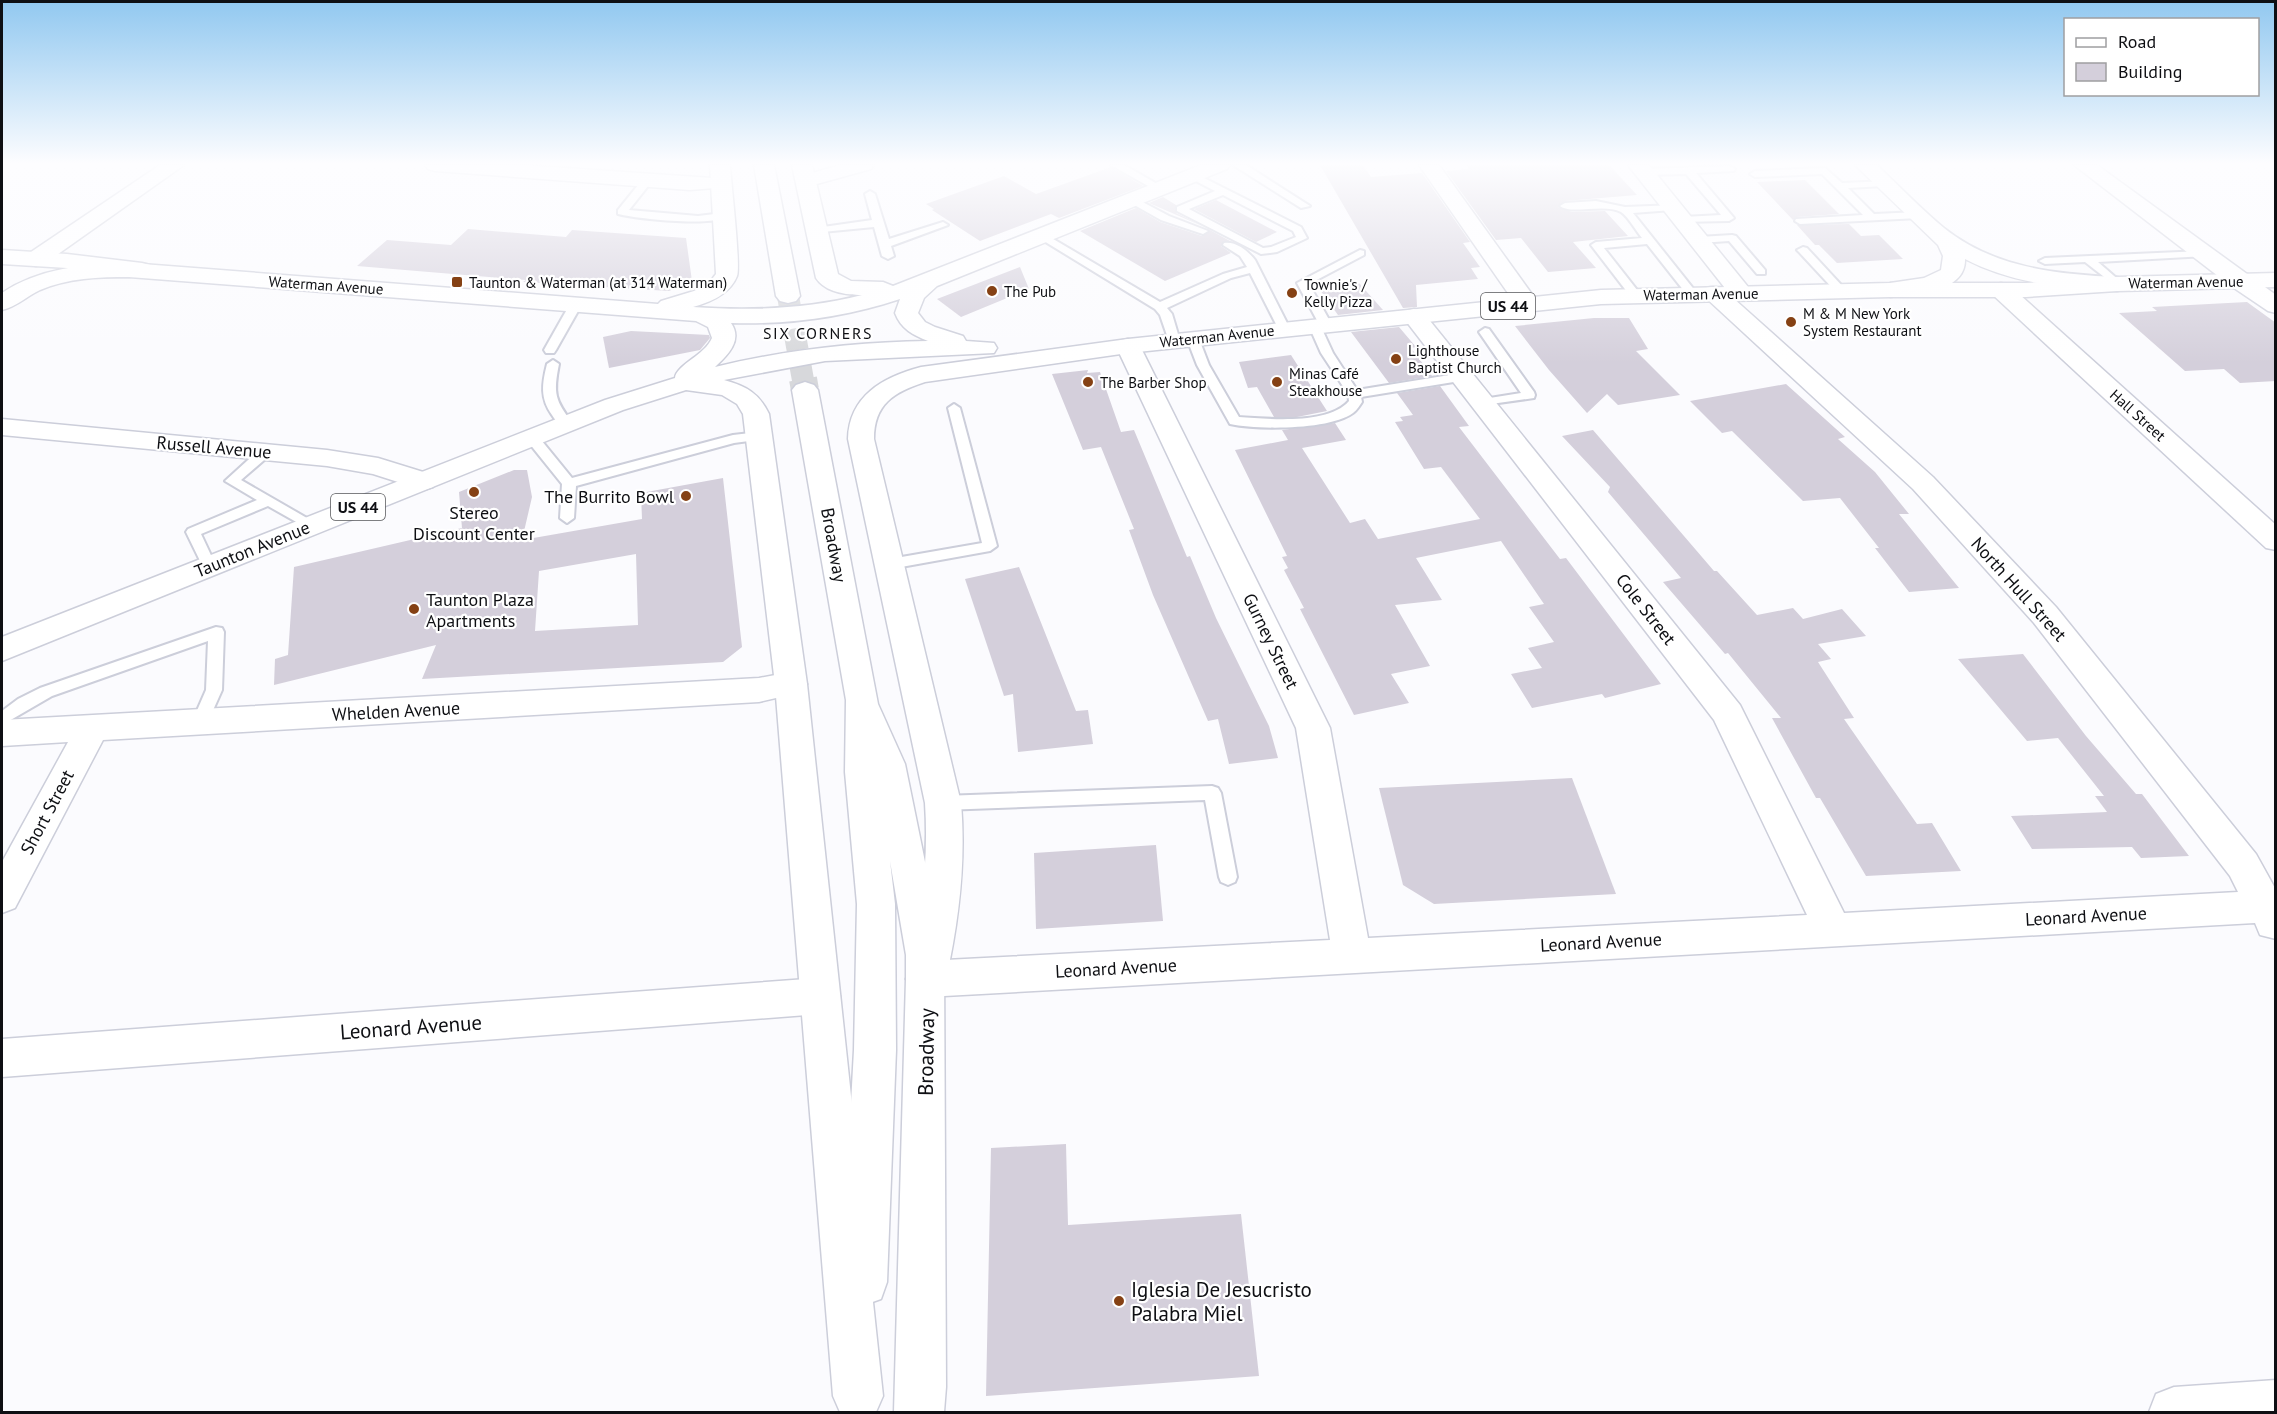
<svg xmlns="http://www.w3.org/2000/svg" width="2277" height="1414" font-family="'PT Sans',sans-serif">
<rect width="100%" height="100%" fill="#fbfbfe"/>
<g fill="#d4cfdb" fill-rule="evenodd">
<polygon points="1320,165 1363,165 1371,177 1422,173 1470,242 1463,243 1480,267 1471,268 1478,279 1416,285 1417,307 1403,308"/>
<polygon points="1466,165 1609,165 1637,195 1565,201 1558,207 1572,212 1605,211 1628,236 1573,242 1596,268 1548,272 1521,238 1496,240 1446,171 1469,169"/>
<polygon points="1111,167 1143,186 1059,218 1051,214 980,241 932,210 934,209 926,204 1004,176 1036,194"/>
<polygon points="1805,180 1839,214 1796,217 1793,220 1757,182"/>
<polygon points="1163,197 1176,205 1176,213 1202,226 1149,203"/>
<polygon points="1216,200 1277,232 1256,242 1194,209"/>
<polygon points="1136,208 1160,222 1202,236 1210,230 1230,241 1224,241 1221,246 1231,253 1165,281 1080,231"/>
<polygon points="1849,224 1861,236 1879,235 1903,259 1837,263 1819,245 1815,245 1797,225"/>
<polygon points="468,229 566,237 572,230 686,238 692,281 669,291 523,282 526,280 357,266 387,240 451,245"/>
<polygon points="1020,267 1029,289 961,317 937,299"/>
<polygon points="1358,282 1383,310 1338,315 1317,286"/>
<polygon points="2247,302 2276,323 2276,381 2240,383 2224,369 2185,371 2119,313 2157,311 2152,307"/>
<polygon points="1594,318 1629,318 1648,349 1636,351 1680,395 1618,405 1607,394 1587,413 1549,370 1515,326"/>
<polygon points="1399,327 1416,347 1411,348 1432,376 1389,383 1351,332"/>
<polygon points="631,331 709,335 710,338 700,350 609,368 603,337"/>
<polygon points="1291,355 1327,411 1297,417 1274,417 1257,387 1248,388 1239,362"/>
<polygon points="1088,370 1087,373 1100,372 1121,432 1134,430 1187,557 1190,556 1216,618 1269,726 1278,758 1229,764 1218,719 1208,721 1153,595 1129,530 1134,529 1101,447 1083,450 1052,374"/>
<polygon points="1786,384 1845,437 1838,439 1875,472 1909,514 1899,514 1959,588 1909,592 1875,548 1879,548 1840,498 1803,501 1732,431 1722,433 1690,401"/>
<polygon points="1440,386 1469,426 1459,427 1560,559 1566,558 1661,684 1605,698 1602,694 1532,708 1511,674 1542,668 1528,648 1554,642 1529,607 1544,604 1501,541 1416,558 1442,600 1395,605 1430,666 1391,674 1409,703 1354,715 1300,609 1304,608 1284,570 1288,568 1282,557 1287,556 1235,450 1288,440 1282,430 1335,423 1346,440 1302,448 1350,523 1365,519 1378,539 1480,519 1441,467 1424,469 1395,422 1403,421 1400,417 1413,415 1397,393"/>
<polygon points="1593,430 1714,571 1717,571 1757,615 1793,608 1803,619 1842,609 1866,636 1818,644 1831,659 1818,662 1854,718 1844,719 1917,824 1932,823 1961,871 1866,876 1820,798 1816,798 1772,718 1781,718 1728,653 1725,654 1663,582 1681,578 1608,492 1610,487 1562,436"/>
<path d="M514,470H527L532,497L522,540L642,519L641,493L723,478L742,647L723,662L422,679L436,645L274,685L275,659L288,655L294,567L462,528L459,492ZM636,554L638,625L535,631L539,571Z"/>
<polygon points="1019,567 1076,711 1088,710 1093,744 1018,752 1013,694 1004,696 965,579"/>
<polygon points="2023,654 2086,736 2136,794 2142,794 2189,856 2141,858 2132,847 2032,849 2011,816 2107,812 2095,796 2104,796 2058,738 2027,741 1958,659"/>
<polygon points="1572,778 1616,894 1434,904 1403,885 1379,788"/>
<polygon points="1156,845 1163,921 1036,929 1034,853"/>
<polygon points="1066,1144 1068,1225 1241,1214 1259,1376 986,1396 991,1148"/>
</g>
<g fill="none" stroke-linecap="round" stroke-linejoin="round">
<polyline stroke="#d7d8db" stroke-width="22" stroke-dasharray="22 11" stroke-linecap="butt" points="788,296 803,380"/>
<polyline stroke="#d7d8db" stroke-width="28" stroke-dasharray="28 14" stroke-linecap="butt" points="803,379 805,390"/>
<g stroke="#ccceda" stroke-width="4">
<g id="lane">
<polygon points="1111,165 1124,165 1166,189 1157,191"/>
<polygon points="1233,165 1246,165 1310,206 1301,208"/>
<polygon points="1730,166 1735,169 1734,171 1696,173 1734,218 1729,221 1679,222 1678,220 1683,217 1721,215 1686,174 1644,175 1639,172 1644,169"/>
<polygon points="1825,168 1842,183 1888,181 1889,183 1884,186 1848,188 1874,214 1919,212 1924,215 1919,218 1800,224 1795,221 1796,219 1863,215 1822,174 1755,177 1750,174 1755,171"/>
<path d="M1194,173L1301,227L1307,238L1277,252L1261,254L1177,211V207L1215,191L1190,178V174ZM1223,195L1293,231L1296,237L1271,247L1263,248L1189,209Z"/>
<path d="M647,178L652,181L629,210L698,216L723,213L728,216C714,227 638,219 618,214V210L643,179Z"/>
<polygon points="870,191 875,194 889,239 943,222 948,225 891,246 894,256 888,259 882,256 874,227 812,233 812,229 816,228 872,220 865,194"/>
<polygon points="1133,197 1169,216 1208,231 1203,234 1161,220 1129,202 1129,198"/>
<path d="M1596,201L1625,207L1676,205V209L1672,210L1633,213L1696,292V296H1688L1647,244L1604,248L1641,295L1639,297H1631L1591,245L1596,242L1642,238C1636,231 1628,216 1621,212C1604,203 1571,215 1560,206L1565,203Z"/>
<path d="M1043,233L1160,302L1223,274L1247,267L1240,256L1223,245L1224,243C1236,241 1248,251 1255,260L1290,329L1288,332H1280L1250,273L1231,278L1167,308L1172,314L1180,341L1178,344H1170L1160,315L1155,309L1039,238L1038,236Z"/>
<polygon points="1732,235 1736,236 1765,270 1765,274 1757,274 1729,241 1699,243 1694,240 1699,237"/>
<polygon points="1803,247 1807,248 1845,289 1845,293 1837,293 1799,252 1797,250"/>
<path d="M1360,250L1364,251V255L1309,284L1332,325L1326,329L1321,327L1333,353L1357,390L1462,373L1466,374L1468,377L1466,380L1361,397L1362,402C1360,405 1357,410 1353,413C1330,430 1258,430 1230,424L1197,365L1187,339L1189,336H1197L1199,339L1209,365L1239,417C1269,419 1328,425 1349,401L1348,394L1321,353L1309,326L1315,322L1319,324L1297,283Z"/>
<polygon points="2202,251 2206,252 2206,256 2098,262 2121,282 2123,284 2117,287 2085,262 2045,264 2039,261 2045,258"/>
<polygon points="576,301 582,304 556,350 554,353 546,353 544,350 570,304"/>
<polygon points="1485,328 1489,329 1534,392 1535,395 1534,398 1477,406 1476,403 1477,400 1521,393 1479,332"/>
<path d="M553,360L559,364C553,394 555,400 573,424L566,428C559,426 556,421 552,415C540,398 542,384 547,364Z"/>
<polygon points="954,404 960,408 997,546 990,551 890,569 885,567 883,564 890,559 982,543 948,408"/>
<polygon points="759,432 766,436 764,439 734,443 576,486 574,518 567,523 560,518 562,484 525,438 527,435 537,435 572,478 733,435"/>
<polygon points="265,448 270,449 272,452 270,455 241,480 319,525 317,528 307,528 268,506 201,534 216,566 214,569 204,569 186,532 188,529 257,500 225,481 260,449"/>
<polygon points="216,627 222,628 224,632 222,690 206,726 200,728 194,726 192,722 206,690 208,641 52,696 2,725 2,711 18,699 40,688"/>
<polygon points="1212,786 1218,788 1221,793 1237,877 1235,882 1228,885 1221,882 1219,877 1205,800 943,810 937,808 934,803 937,798 943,796"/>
</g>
</g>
<g stroke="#ccceda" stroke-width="3">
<g id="street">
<polygon points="160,165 184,165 44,264 36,266 28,264 25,259 28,254"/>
<polygon points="425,165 522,165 727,179 730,183 727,187 690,190 435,171 428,169"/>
<polygon points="840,165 874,165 871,169 806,187 799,185 796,181 799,177"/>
<polygon points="1419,165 1439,165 1539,304 1535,309 1527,311 1519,309"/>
<path d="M1628,165H1649L1753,293L1749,298L1741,300L1733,298L1933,477L2056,607L2256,854L2276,890V939L2260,935L2255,923L926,997L912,991L906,979L912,967L926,961L1330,940L1296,728L1116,346L1119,341L1128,339L1137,341L1140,346L1330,728L1368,938L1807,915L1714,720L1406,321L1402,316L1406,311L1414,309L1422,311L1740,705L1844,913L2238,892L2230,876L2034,623L1913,489L1706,298L1702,293L1706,288C1718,285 1723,289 1732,297Z"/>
<polygon points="2074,165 2097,165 2276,295 2276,313 2268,311 2231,286"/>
<polygon points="2001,283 2009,285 2276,525 2276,550 2266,548 1993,295 1990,290 1993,285"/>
<polygon points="2,419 327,450 378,458 433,475 437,481 433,487 423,490 373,474 327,466 2,435"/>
<polygon points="791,672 802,676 807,684 802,692 759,702 103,740 15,908 2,913 2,862 68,742 2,746 2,720 759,678"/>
<polygon points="820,978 834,983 840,996 834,1009 820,1014 2,1077 2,1039"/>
<polygon points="2276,1380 2276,1412 2149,1412 2156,1394 2174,1387"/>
</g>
</g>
<g stroke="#ccceda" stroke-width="3">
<g id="secondary">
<polygon points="754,165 774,165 800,296 796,301 788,303 780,301 776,296"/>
<polygon points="2,250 67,254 142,263 150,265 153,270 150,275 142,277 67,268 2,264"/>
<polygon points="2276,273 2276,287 2117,291 2026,297 1891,297 1883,295 1880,290 1883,285 1891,283 2026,283 2117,277"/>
<polygon points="805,382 814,385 818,390 878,704 905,764 944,955 946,1387 944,1412 894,1412 906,979 906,955 890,861 895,904 896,1050 887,1282 881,1299 864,1305 847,1299 841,1282 854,1050 857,904 845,772 846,700 792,390 796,385"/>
</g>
</g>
<g stroke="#ccceda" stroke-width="3">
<g id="highway">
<path d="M710,165H730C731,184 741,265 737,276C730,294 711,302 693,307C750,311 807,309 862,295C846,295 825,292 816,278L792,165H812L838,274L851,281L883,282L893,286L1201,165H1230L1227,169L937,286L924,298L918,313L925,322L935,327L963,336L966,341L994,343L997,348L994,353L825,361L724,380C746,386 759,393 769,414L807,684L883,1396L876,1412H840L833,1396L775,684L743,414L737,404L722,395L686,390L623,410L2,661V637L605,400L675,378C676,365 705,355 712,338L708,327L696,321L129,277C99,277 68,278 40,290C27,296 16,307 2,310V293C39,268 85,264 129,263L658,304L661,301L694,291L709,283L716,274ZM900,299L895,313C901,329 913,335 928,341C856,342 785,350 715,367C728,355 743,340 731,323C788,325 846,317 900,299Z"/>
<path d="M1855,165H1877C1899,186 1921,209 1944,228C1994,268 2056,274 2117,277L2125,279L2128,284L2125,289L2117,291C2064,288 2013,284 1965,259C1966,293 1914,294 1890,297L1601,304L1128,353L925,382C894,392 874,404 874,439L961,803C966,863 959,920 946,979L940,991L926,997L912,991L906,979C921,920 929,864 925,803L848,439C849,396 883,377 921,367L1128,339L1601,290L1890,283L1924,278L1941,270L1943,256L1938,245Z"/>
</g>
</g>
<use href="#lane" fill="#fff" fill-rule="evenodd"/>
<use href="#street" fill="#fff" fill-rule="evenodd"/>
<use href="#secondary" fill="#fff" fill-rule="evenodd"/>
<use href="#highway" fill="#fff" fill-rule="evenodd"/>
</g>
<linearGradient id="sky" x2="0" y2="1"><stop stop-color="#91c8f0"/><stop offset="0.45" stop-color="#fdfdff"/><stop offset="1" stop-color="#fdfdff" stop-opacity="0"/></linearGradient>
<rect width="2277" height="363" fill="url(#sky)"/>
<g fill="#854114" stroke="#fff" stroke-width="2">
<rect x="451" y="276" width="12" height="12" rx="3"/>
<circle cx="992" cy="291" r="6"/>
<circle cx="1292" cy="293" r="6"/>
<circle cx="1791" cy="322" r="6"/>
<circle cx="1396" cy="359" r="6"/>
<circle cx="1088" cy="382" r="6"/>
<circle cx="1277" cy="382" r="6"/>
<circle cx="474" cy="492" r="6"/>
<circle cx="686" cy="496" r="6"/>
<circle cx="414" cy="609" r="6"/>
<circle cx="1119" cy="1301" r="6"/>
</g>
<g text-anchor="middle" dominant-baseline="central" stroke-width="4.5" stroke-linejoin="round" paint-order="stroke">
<g font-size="15" fill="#0e0f13" stroke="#fff" text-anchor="start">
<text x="469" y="282">Taunton &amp; Waterman (at 314 Waterman)</text>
<text x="1304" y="284">Townie's /<tspan x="1304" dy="17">Kelly Pizza</tspan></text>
<text x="1004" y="291">The Pub</text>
<text x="1803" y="313">M &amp; M New York<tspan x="1803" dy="17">System Restaurant</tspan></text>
<text x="1408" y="350">Lighthouse<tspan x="1408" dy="17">Baptist Church</tspan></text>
<text x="1289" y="373">Minas Café<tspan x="1289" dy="17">Steakhouse</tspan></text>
<text x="1100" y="382">The Barber Shop</text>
</g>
<g font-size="15" fill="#0e0f13" stroke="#fff">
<text transform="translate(2186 282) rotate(-1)">Waterman Avenue</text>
<text transform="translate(326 285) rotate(4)">Waterman Avenue</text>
<text transform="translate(1701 294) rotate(-1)">Waterman Avenue</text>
<text transform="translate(1217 336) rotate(-6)">Waterman Avenue</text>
<text transform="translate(2138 415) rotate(42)">Hall Street</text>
</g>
<g fill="#fff" stroke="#56575a" stroke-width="1.5">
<rect x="1481" y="293" width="54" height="26" rx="4.5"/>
<rect x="331" y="494" width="54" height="26" rx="4.5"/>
</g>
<g font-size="16" font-weight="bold" fill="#0e0f13">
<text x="1508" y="306">US 44</text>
<text x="358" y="507">US 44</text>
</g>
<g font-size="16" letter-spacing="1.5" fill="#0e0f13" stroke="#fff">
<text x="818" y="333">SIX CORNERS</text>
</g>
<g font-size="18" fill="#0e0f13" stroke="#fff">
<text transform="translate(214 447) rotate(5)">Russell Avenue</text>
<text transform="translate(834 545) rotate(80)">Broadway</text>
<text transform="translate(252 549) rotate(-22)">Taunton Avenue</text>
<text transform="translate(2019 589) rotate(48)">North Hull Street</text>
<text transform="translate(1646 609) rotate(52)">Cole Street</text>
<text transform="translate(1271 641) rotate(64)">Gurney Street</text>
<text transform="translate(396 711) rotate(-3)">Whelden Avenue</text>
<text transform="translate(47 812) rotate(-62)">Short Street</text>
<text transform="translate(2086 916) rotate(-3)">Leonard Avenue</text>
<text transform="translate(1601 942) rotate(-3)">Leonard Avenue</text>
<text transform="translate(1116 968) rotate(-3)">Leonard Avenue</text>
</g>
<g font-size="18" fill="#0e0f13" stroke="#fff" text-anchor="end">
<text x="674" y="496">The Burrito Bowl</text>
<text x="474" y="512" text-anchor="middle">Stereo<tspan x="474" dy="21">Discount Center</tspan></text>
<text x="426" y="599" text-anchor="start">Taunton Plaza<tspan x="426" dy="21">Apartments</tspan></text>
</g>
<g font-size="21" fill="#0e0f13" stroke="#fff">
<text transform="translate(411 1027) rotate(-4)">Leonard Avenue</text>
<text transform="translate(926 1052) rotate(-89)">Broadway</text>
</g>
<g font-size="21" fill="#0e0f13" stroke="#fff" text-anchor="start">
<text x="1131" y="1289">Iglesia De Jesucristo<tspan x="1131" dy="24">Palabra Miel</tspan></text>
</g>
</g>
<rect width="2277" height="1414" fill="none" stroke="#0e0f13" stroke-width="6"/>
<rect x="2064" y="18" width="195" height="78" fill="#ffffff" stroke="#9f9fa1" stroke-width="1.5"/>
<rect x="2076" y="38" width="30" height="9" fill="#ffffff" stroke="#9f9fa1" stroke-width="1.5"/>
<text x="2118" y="48" font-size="18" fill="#0e0f13">Road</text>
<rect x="2076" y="63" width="30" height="18" fill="#d4cfdb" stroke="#9f9fa1" stroke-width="1.5"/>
<text x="2118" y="78" font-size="18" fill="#0e0f13">Building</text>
</svg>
